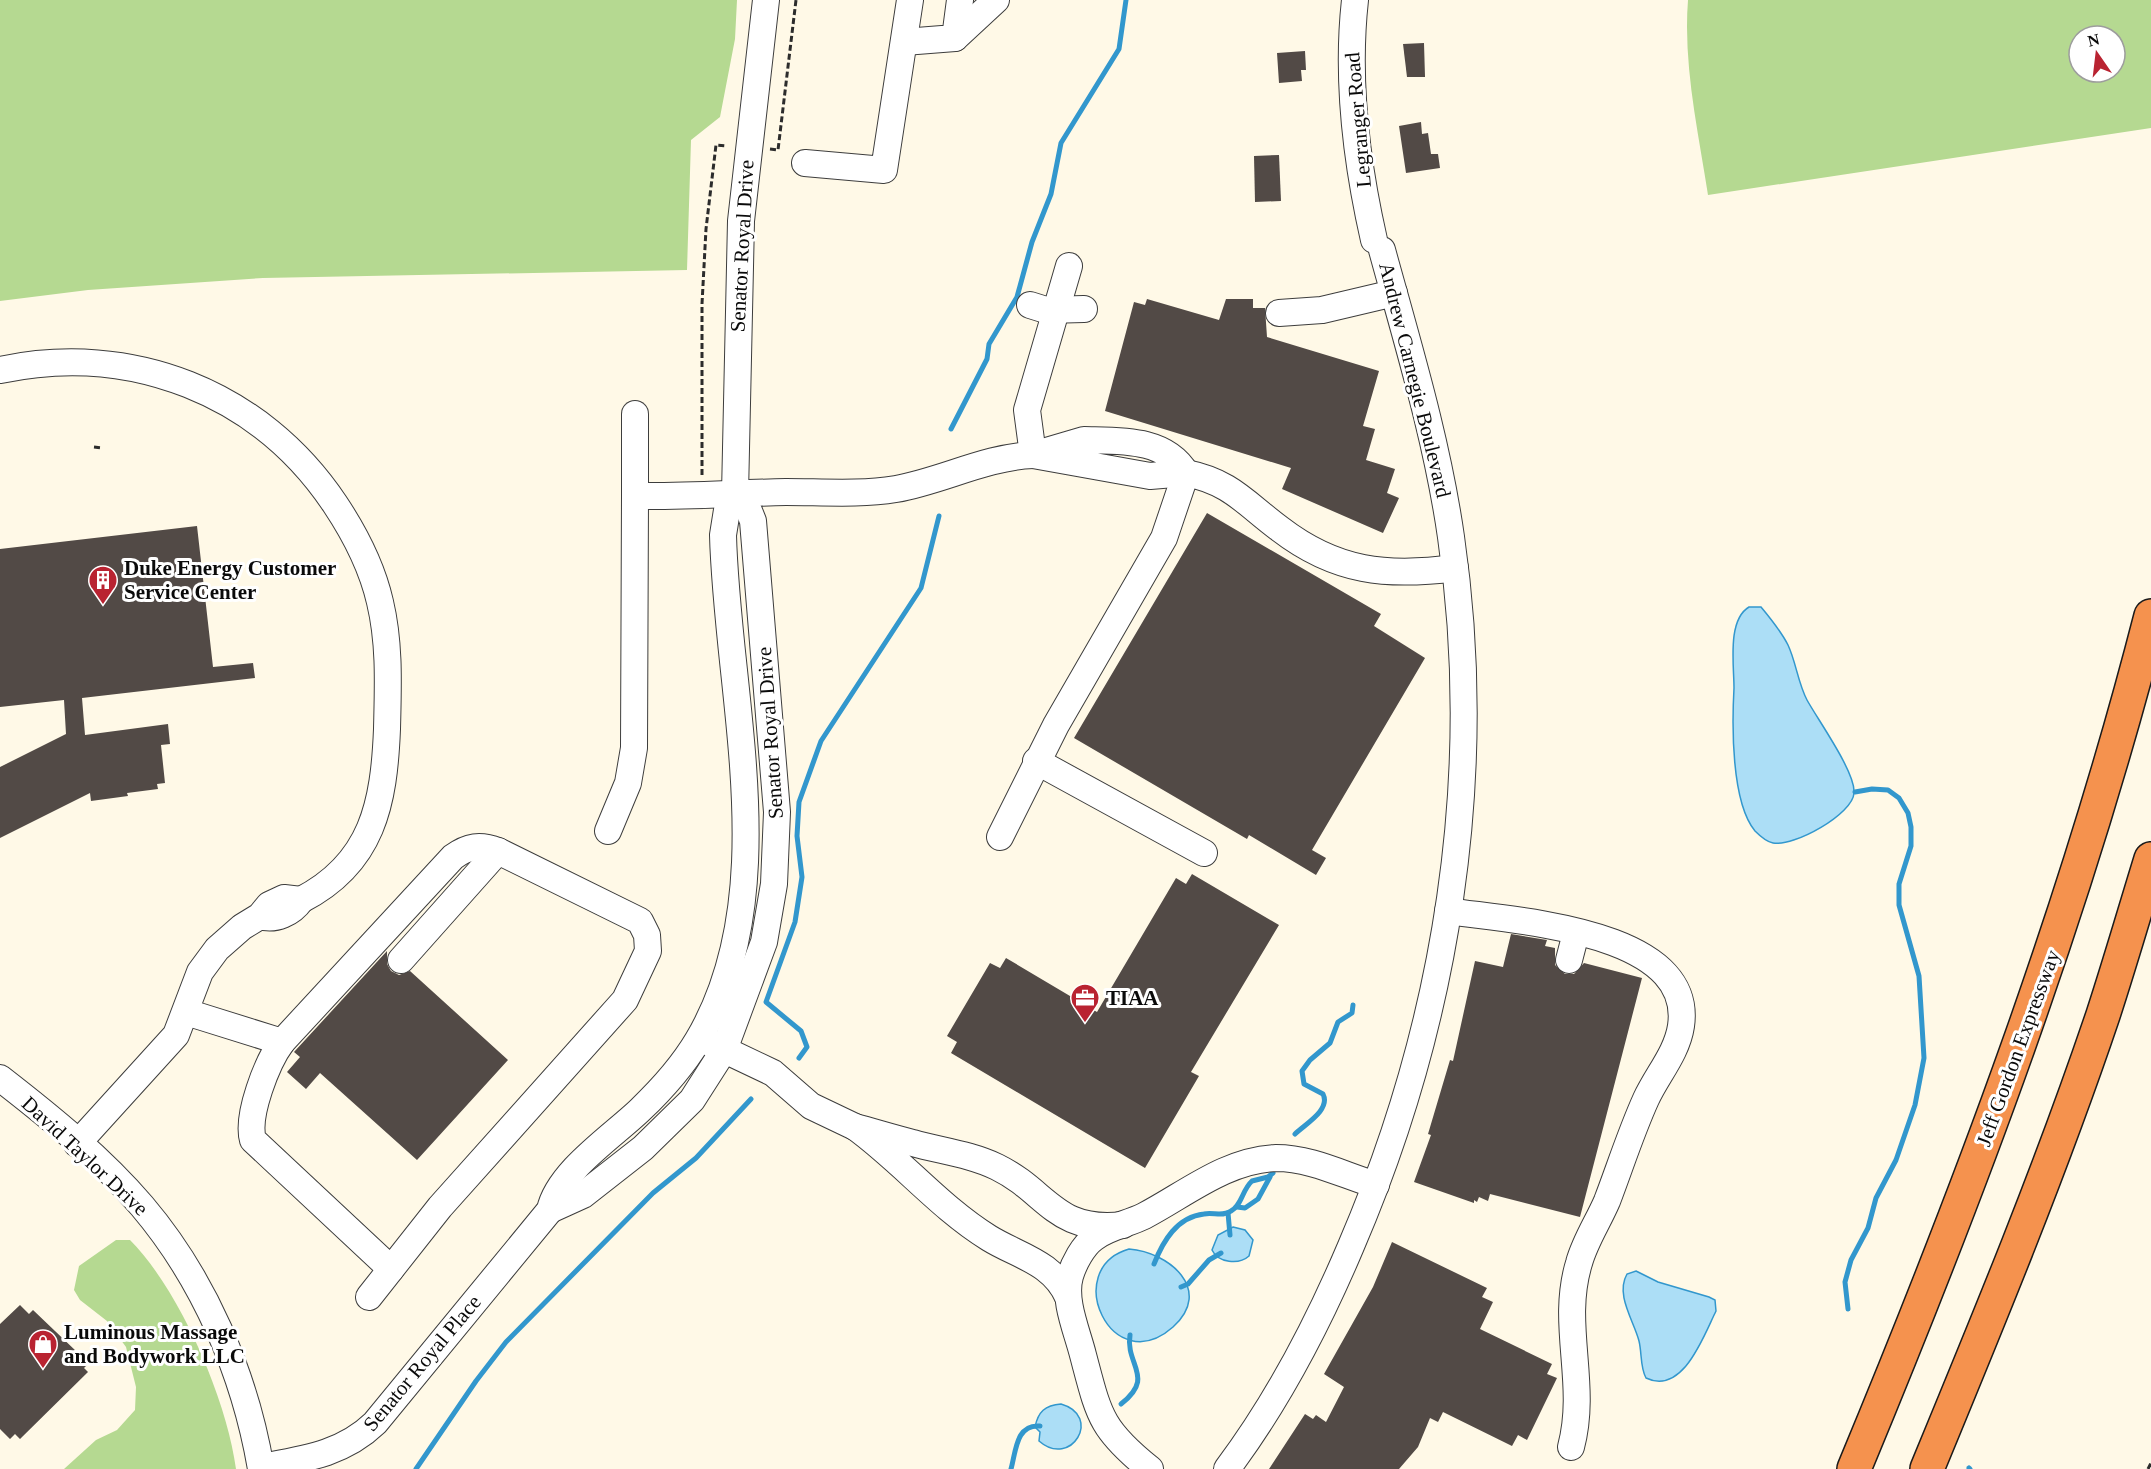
<svg xmlns="http://www.w3.org/2000/svg" width="2151" height="1469" font-family="'Times New Roman',serif">
<rect width="100%" height="100%" fill="#fff9e7"/>
<g fill="#b5d991" fill-rule="evenodd">
<polygon points="0,0 737,0 735,39 720,117 691,140 687,270 263,278 88,290 0,301"/>
<path d="M1688,0H2151V128L1708,195C1698,130 1683,65 1688,0ZM2079,36H2115V72H2079Z"/>
<path d="M116,1240H130C179,1289 227,1399 236,1469H64L96,1440L117,1430L135,1410L136,1387L126,1347L107,1321L80,1300L74,1290L79,1266Z"/>
</g>
<g fill="#acdef6" stroke="#3297cd" stroke-width="1.5">
<path d="M1749,607H1761C1771,619 1781,631 1788,645C1796,662 1798,683 1807,700C1818,720 1856,773 1854,793C1853,814 1794,847 1773,843C1767,842 1759,835 1755,831C1731,802 1732,724 1734,688C1734,665 1727,620 1749,607Z"/>
<path d="M1233,1227L1245,1230L1253,1240L1249,1256C1239,1265 1218,1263 1212,1250L1218,1235Z"/>
<path d="M1129,1249C1169,1252 1214,1290 1173,1327C1112,1381 1060,1269 1129,1249Z"/>
<path d="M1636,1271L1658,1282L1709,1297L1715,1300L1716,1311C1704,1335 1683,1396 1646,1378C1640,1367 1642,1353 1639,1341C1634,1321 1615,1295 1627,1274Z"/>
<path d="M1061,1404C1103,1416 1071,1469 1039,1441L1040,1432L1035,1427C1038,1412 1045,1405 1061,1404Z"/>
</g>
<g fill="none" stroke-linecap="round" stroke-linejoin="round">
<g stroke="#3297cd" stroke-width="5">
<polyline points="951,429 987,359 989,344 1017,297 1032,242 1051,194 1061,143 1119,49 1126,0"/>
<polyline points="799,1058 807,1047 801,1031 766,1002 795,922 802,877 797,836 799,802 821,741 921,588 939,516"/>
<path d="M1295,1134C1305,1124 1331,1110 1323,1094L1304,1084L1302,1071L1310,1060L1330,1043L1338,1022L1352,1013L1353,1005"/>
<polyline points="1237,1207 1245,1208 1258,1199 1270,1177"/>
<polyline points="1228,1213 1230,1235"/>
<path d="M1154,1264C1163,1241 1177,1217 1204,1214C1213,1212 1223,1217 1231,1211C1242,1205 1242,1190 1252,1181L1268,1177L1273,1173"/>
<polyline points="1181,1287 1188,1284 1209,1260 1221,1253"/>
<polyline points="1848,1309 1845,1282 1851,1260 1868,1228 1876,1198 1896,1160 1915,1105 1924,1058 1919,976 1899,905 1899,884 1911,846 1911,827 1908,813 1899,798 1888,790 1872,789 1855,792"/>
<path d="M1121,1404C1156,1377 1125,1365 1130,1335"/>
<polyline points="1969,1468 1970,1469"/>
<polyline points="416,1469 476,1381 506,1342 653,1193 696,1158 751,1099"/>
<path d="M1011,1469C1016,1451 1016,1424 1040,1426"/>
</g>
</g>
<g fill="#524a46">
<polygon points="1424,43 1425,77 1407,77 1403,44"/>
<polygon points="1305,51 1306,70 1301,70 1302,81 1279,83 1277,53"/>
<polygon points="1421,122 1422,134 1428,133 1431,154 1438,154 1440,168 1406,173 1399,126"/>
<polygon points="1279,155 1281,201 1255,202 1254,156"/>
<polygon points="1147,299 1219,320 1226,299 1253,299 1253,308 1265,308 1267,337 1379,371 1363,426 1375,429 1366,460 1395,469 1387,493 1399,498 1383,533 1282,489 1291,468 1105,411 1134,302 1145,305"/>
<polygon points="1207,513 1381,614 1374,626 1425,658 1312,850 1326,858 1316,875 1249,835 1247,839 1074,738"/>
<polygon points="197,526 213,667 253,663 255,678 82,698 85,735 168,724 170,744 161,745 165,783 157,784 158,789 127,793 128,796 91,801 90,793 0,838 0,767 66,734 64,700 0,707 0,549"/>
<polygon points="1192,874 1279,925 1191,1072 1199,1076 1145,1168 951,1053 957,1042 947,1036 990,963 1000,968 1006,958 1097,1012 1176,878 1186,884"/>
<polygon points="1511,934 1547,940 1545,946 1555,948 1555,965 1565,974 1574,974 1584,963 1642,978 1580,1217 1490,1194 1488,1201 1479,1197 1477,1202 1474,1200 1474,1203 1414,1182 1431,1135 1428,1134 1450,1060 1453,1061 1475,961 1503,967"/>
<polygon points="387,951 387,964 391,971 399,975 410,971 508,1060 417,1160 320,1073 306,1089 287,1072 300,1057 294,1052"/>
<polygon points="1392,1242 1487,1288 1482,1297 1493,1302 1480,1329 1552,1364 1547,1374 1557,1378 1527,1440 1518,1435 1512,1446 1443,1412 1438,1422 1430,1418 1418,1447 1399,1469 1269,1469 1305,1414 1313,1419 1316,1415 1326,1422 1344,1387 1324,1374 1373,1287"/>
<polygon points="20,1305 29,1314 33,1310 77,1352 88,1364 84,1368 88,1372 20,1439 15,1434 10,1439 0,1429 0,1324"/>
</g>
<g fill="none" stroke-linecap="round" stroke-linejoin="round">
<g stroke="#3d3d3d" stroke-width="28">
<g id="minor">
<path d="M1355,0C1346,81 1356,161 1374,240"/>
<polyline points="955,38 996,0"/>
<polyline points="904,42 955,38 960,0"/>
<polyline points="805,163 884,170 910,0"/>
<polyline points="1030,305 1046,310 1084,309"/>
<polyline points="1279,313 1322,310 1394,293"/>
<path d="M0,370C131,342 260,392 335,504C355,534 372,567 380,602C390,644 388,686 387,729C384,803 373,863 301,900"/>
<polyline points="635,414 635,496"/>
<path d="M1084,440C1121,441 1165,438 1186,473L1150,476L1033,455Z"/>
<polyline points="1036,761 1204,853"/>
<path d="M608,831L628,783L634,748L635,496C685,497 735,493 786,492C822,492 860,495 896,489C942,481 985,457 1033,455L1027,410L1069,266"/>
<path d="M1000,837L1056,725L1164,538L1186,473C1231,482 1245,503 1280,529C1336,572 1387,577 1455,568"/>
<path d="M1448,911C1512,921 1695,929 1681,1026C1677,1053 1657,1075 1646,1099C1631,1132 1620,1167 1607,1201C1598,1222 1585,1241 1579,1263C1560,1325 1588,1383 1571,1447"/>
<polyline points="401,960 498,851"/>
<polyline points="1569,960 1576,933"/>
<path d="M186,1012L282,1042L453,857C468,846 480,844 498,851L640,921L647,935L648,951L625,1000L440,1207L369,1297"/>
<path d="M282,1042C267,1062 246,1116 253,1140L391,1269"/>
<polyline points="710,1043 773,1073 811,1106 855,1127"/>
<path d="M0,1078C49,1116 101,1158 142,1206C204,1279 245,1374 261,1469"/>
<path d="M77,1144L176,1035L200,972L217,949L242,927L260,916L269,905L284,898L301,900C292,913 275,921 260,916"/>
<polyline points="550,1210 583,1195 643,1148 692,1100 724,1050 764,942 774,884 777,812 753,521 749,511 735,494"/>
<path d="M1068,1297C1053,1262 1018,1256 989,1238C939,1207 902,1161 855,1127C874,1132 893,1138 913,1143C941,1151 970,1154 997,1167C1048,1192 1055,1233 1123,1225"/>
<path d="M261,1467C304,1459 343,1454 375,1423L550,1210C558,1172 613,1136 640,1110C662,1089 682,1067 698,1040C785,892 727,697 723,535L727,510L735,494L741,221L766,0"/>
<path d="M1150,1469C1100,1429 1099,1415 1083,1355C1077,1331 1063,1300 1070,1276C1074,1263 1083,1246 1094,1238C1108,1227 1128,1224 1144,1216C1186,1194 1226,1160 1276,1158C1311,1158 1343,1175 1376,1185"/>
<path d="M1227,1469C1278,1401 1318,1324 1351,1246C1447,1023 1486,777 1451,537C1437,439 1408,345 1382,250"/>
</g>
</g>
<g stroke="#1b1b1b" stroke-width="36">
<g id="highway">
<path d="M1854,1469C1970,1190 2076,908 2151,616"/>
<path d="M1927,1469C1989,1319 2051,1169 2103,1015C2120,963 2135,911 2151,859"/>
</g>
</g>
<g stroke="#2c2c2c" stroke-width="3" stroke-dasharray="6 3" stroke-linecap="butt">
<polyline points="770,149 778,150 796,0"/>
<polyline points="94,447 102,448"/>
<polyline points="702,475 702,304 706,229 716,145 727,146"/>
<polyline points="2148,1469 2151,1463"/>
</g>
<use href="#minor" stroke="#fff" stroke-width="26"/>
<use href="#highway" stroke="#f5924e" stroke-width="33"/>
</g>
<defs>
<g id="building-pin" transform="scale(1.5)"><path d="M0 17L-7.5 6A9.5 9.5 0 1 1 7.5 6Z" fill="#b92331" stroke="#fff"/><path d="M-4-6H4V6H1V3H-1V6H-4ZM-2.5-4.3h1.7v1.8h-1.7ZM.8-4.3h1.7v1.8H.8ZM-2.5-1h1.7V.8h-1.7ZM.8-1h1.7V.8H.8Z" fill="#fff"/></g>
<g id="office-pin" transform="scale(1.5)"><path d="M0 17L-7.5 6A9.5 9.5 0 1 1 7.5 6Z" fill="#b92331" stroke="#fff"/><path d="M-6-3h4V-5.5h4V-3h4V5H-6ZM-1-4.5V-3h2v-1.5ZM-6 0V1H6V0Z" fill="#fff"/></g>
<g id="shop-pin" transform="scale(1.5)"><path d="M0 17L-7.5 6A9.5 9.5 0 1 1 7.5 6Z" fill="#b92331" stroke="#fff"/><path d="M-5-2.5h2.3a2.7 3.5 0 0 1 5.4 0H5L5.5 6h-11ZM-1.5-2.5h3a1.5 2.3 0 0 0-3 0Z" fill="#fff"/></g>
</defs>
<g fill-rule="evenodd">
<use href="#building-pin" x="103" y="580"/>
<use href="#office-pin" x="1085" y="998"/>
<use href="#shop-pin" x="43" y="1344"/>
</g>
<g text-anchor="middle" dominant-baseline="central" stroke-width="6" stroke-linejoin="round" paint-order="stroke">
<g font-size="21" fill="#0a0a0a" stroke="#fff">
<text transform="translate(1358 120) rotate(-95)">Legranger Road</text>
<text transform="translate(742 246) rotate(-87)">Senator Royal Drive</text>
<text transform="translate(1415 380) rotate(76)">Andrew Carnegie Boulevard</text>
<text transform="translate(770 733) rotate(-94)">Senator Royal Drive</text>
<text transform="translate(2018 1048) rotate(-70)">Jeff Gordon Expressway</text>
<text transform="translate(85 1156) rotate(43)">David Taylor Drive</text>
<text transform="translate(422 1363) rotate(-50)">Senator Royal Place</text>
</g>
<g font-size="21" font-weight="bold" fill="#0a0a0a" stroke="#fff" text-anchor="start">
<text x="124" y="568">Duke Energy Customer<tspan x="124" dy="24">Service Center</tspan></text>
<text x="1106" y="998">TIAA</text>
<text x="64" y="1332">Luminous Massage<tspan x="64" dy="24">and Bodywork LLC</tspan></text>
</g>
</g>
<g transform="translate(2097 54) rotate(346)"><circle r="28" fill="#ffffff" stroke="#9d9d9d" stroke-width="1.5"/>
<path d="M0-4.5L10 22L0 15L-10 22Z" fill="#b92331"/>
<text y="-9" font-size="16" font-weight="bold" text-anchor="middle" fill="#0a0a0a">N</text>
</g>
</svg>
